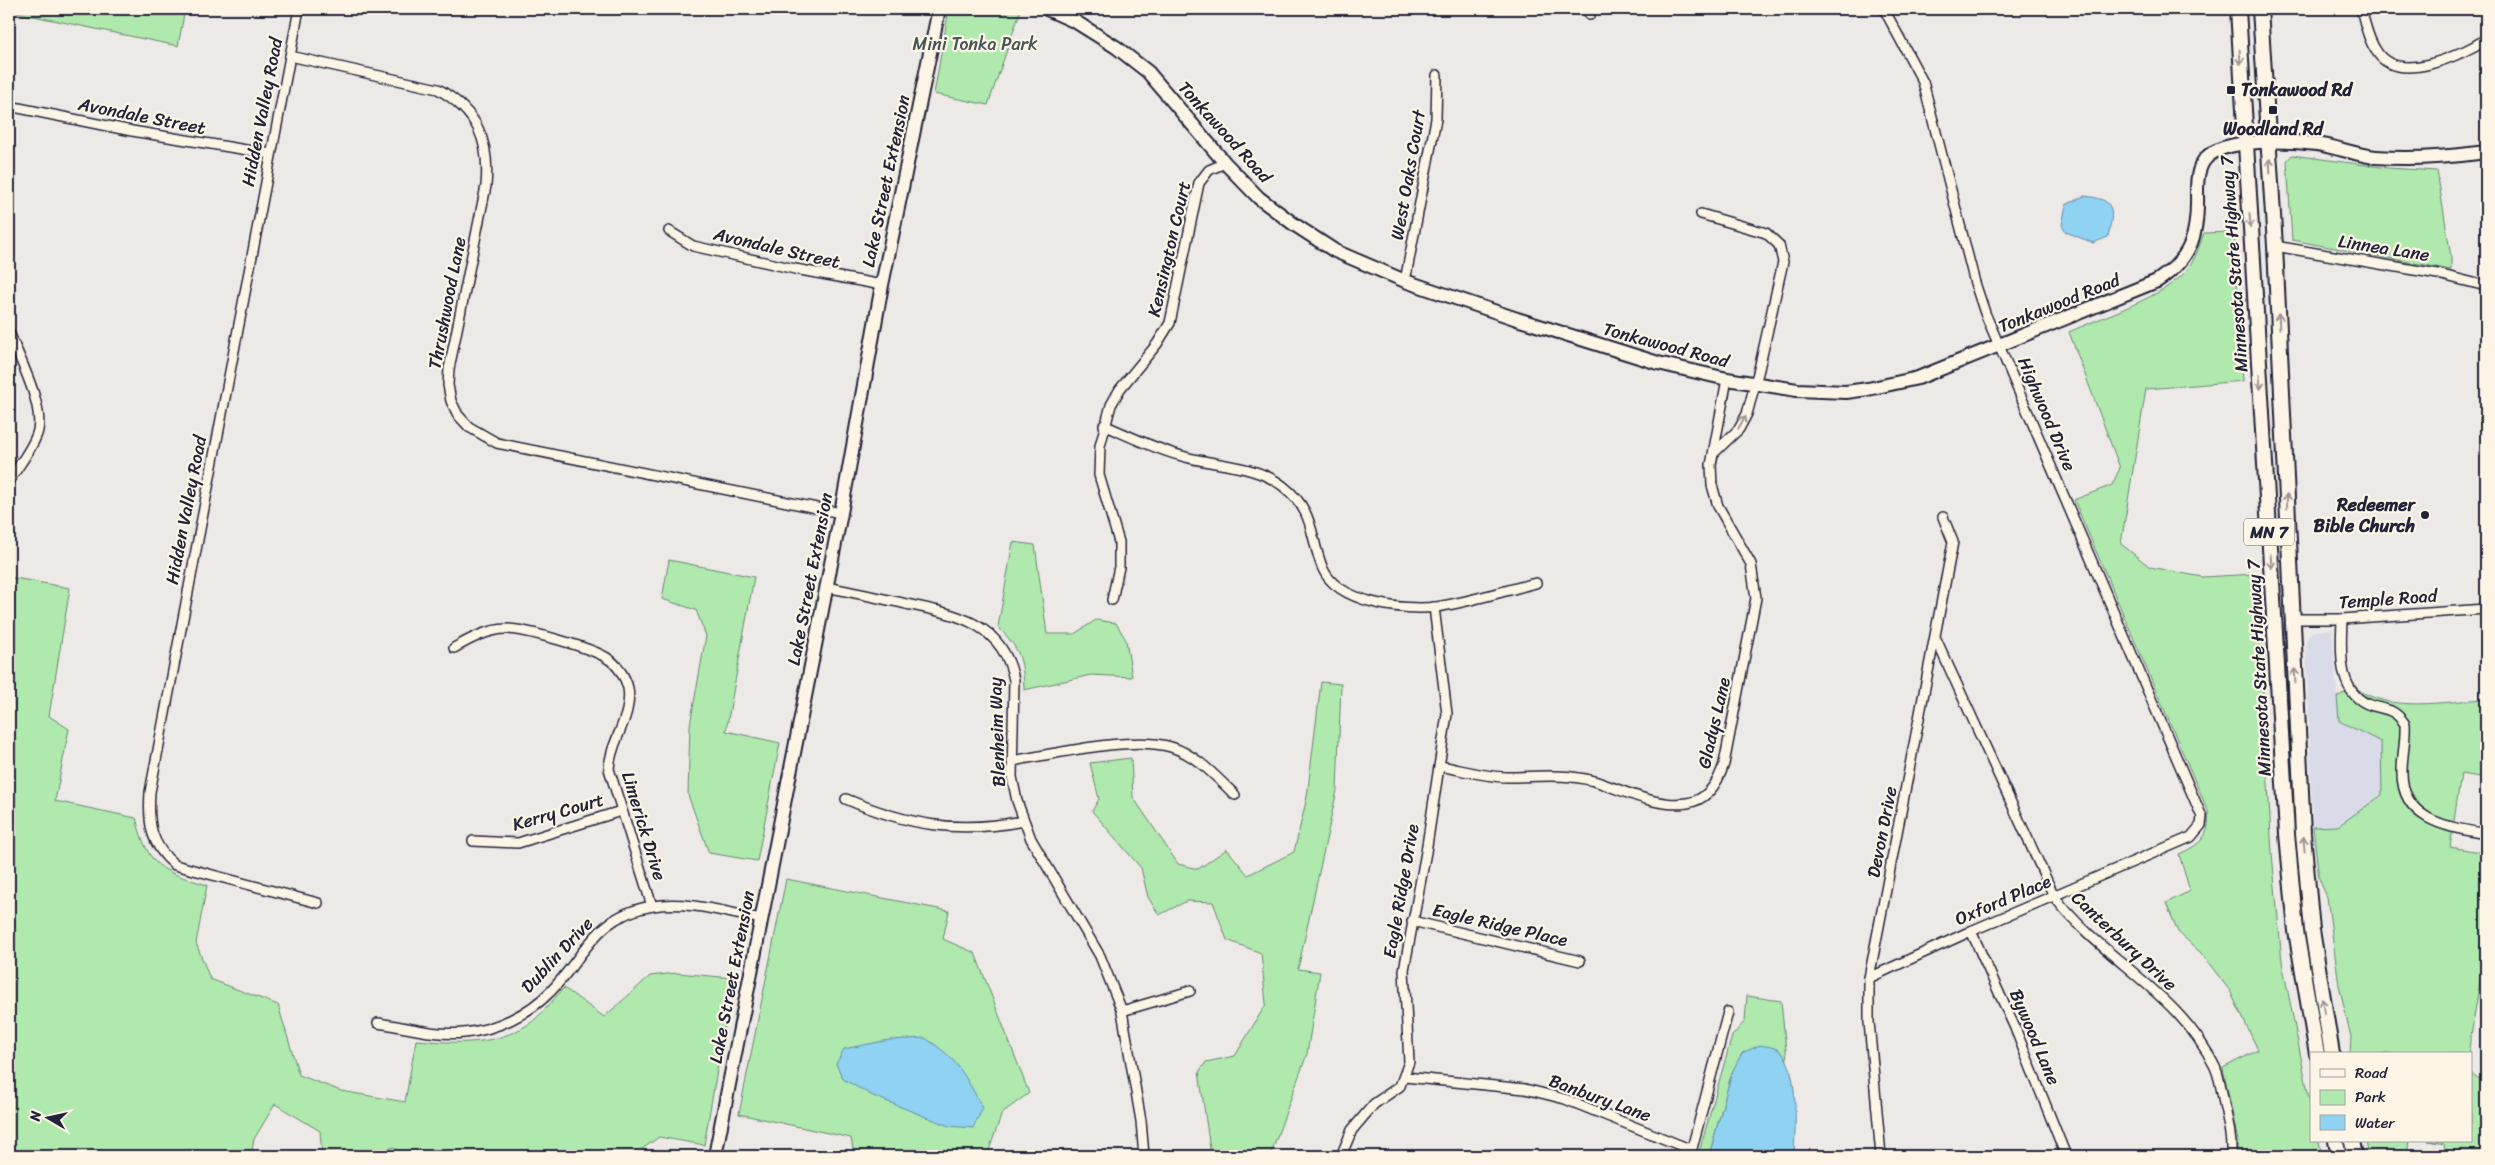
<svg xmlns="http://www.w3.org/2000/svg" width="2495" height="1165" font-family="Sriracha,sans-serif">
<rect width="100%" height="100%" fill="#ede9e6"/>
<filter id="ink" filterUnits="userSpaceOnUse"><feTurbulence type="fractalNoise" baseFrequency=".02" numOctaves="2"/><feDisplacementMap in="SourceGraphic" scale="10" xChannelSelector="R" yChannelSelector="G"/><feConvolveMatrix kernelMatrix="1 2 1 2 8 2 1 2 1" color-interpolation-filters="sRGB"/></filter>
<g filter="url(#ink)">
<polygon fill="#dadbe8" points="2332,629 2339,721 2381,742 2382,795 2338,826 2313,827 2306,641 2311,632"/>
<g fill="#afe9ae" stroke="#688674">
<polygon points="9,9 185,9 178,46 9,11"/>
<polygon points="949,9 1021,9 988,105 934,94"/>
<polygon points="2292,155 2388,168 2437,171 2451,257 2451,270 2292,240 2287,161"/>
<path d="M2234,232L2243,381L2146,389L2121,544L2150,567L2202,577L2256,574L2272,854L2282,962L2311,1108V1141H2319L2322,1156H2236L2238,1141L2223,1068L2258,1050L2230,991L2201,953L2178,932L2166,903L2190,891L2179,854C2200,845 2211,836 2208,811L2074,500L2112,485L2120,468L2069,332C2099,318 2166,296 2186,271C2195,260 2199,247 2204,233Z"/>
<path d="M1013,542L1035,545L1047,634H1074L1096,620L1116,623L1126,640L1132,677L1091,675L1024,690C1023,659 1020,649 998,627Z"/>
<polygon points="669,560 754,577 726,731 780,743 757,861 709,853 688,795 690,725 706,636 696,610 662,599"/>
<path d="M9,577L70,588L49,716L69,729L55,801L136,818C149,868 159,870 207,885L196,943L210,979L278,1005L299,1075L341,1091L405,1102L416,1040C456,1043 493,1047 529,1024C542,1015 553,999 564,988L604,1017L650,976L677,973L733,978L704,1145L659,1137L642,1149L641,1156H399L394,1147L371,1156H322L320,1131L275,1104L254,1139L251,1156H9Z"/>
<polygon points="1321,682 1341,684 1337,790 1298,969 1320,972 1307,1054 1270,1156 1211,1156 1199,1072 1206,1062 1235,1056 1266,1004 1261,953 1227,940 1213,902 1187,901 1159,915 1148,897 1141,868 1092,811 1099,799 1090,763 1131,758 1133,797 1178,864 1198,869 1227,849 1248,875 1294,852 1307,797"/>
<path d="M2355,687C2388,714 2446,701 2486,699V778L2461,774L2450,847L2486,853V945L2468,1054H2350L2351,1037L2339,985L2327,897L2319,879L2313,827L2338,826L2382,795L2381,742L2339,721L2337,697Z"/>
<polygon points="786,879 949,911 943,939 975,953 1029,1093 1002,1113 987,1156 854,1156 851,1138 739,1114"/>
<polygon points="1747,996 1781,1001 1787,1060 1779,1050 1732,1072 1709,1156 1698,1156 1732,1036 1745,1021"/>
<polygon points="2471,1073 2486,1084 2486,1156 2445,1156 2444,1144 2428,1141 2471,1141"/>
<polygon points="2366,1141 2409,1141 2407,1156 2369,1156"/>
</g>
<g fill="#90d2f1" stroke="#648ca8">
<path d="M2084,196C2116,199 2114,209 2108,237L2093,243L2066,232L2062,225L2066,205Z"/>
<path d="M925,1038C959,1059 964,1075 983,1108L973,1128L949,1126L873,1096L843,1079L836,1064L844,1049L889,1040Z"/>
<path d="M1760,1045C1766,1046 1774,1047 1779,1050C1800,1065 1795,1133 1794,1156H1709L1732,1072L1742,1053Z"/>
</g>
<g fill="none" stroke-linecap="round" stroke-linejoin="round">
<g stroke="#22223b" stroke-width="12">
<g id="street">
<path d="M299,9L150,792C148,822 150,845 175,865L318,903"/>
<polyline points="1587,9 1590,15"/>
<path d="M2361,9C2365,23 2368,40 2377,52C2398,85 2462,55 2486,39"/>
<path d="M290,56L438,89C478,112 490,141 486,186L449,369L448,385L451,401L458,415L469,427L497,443L841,513"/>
<polyline points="9,106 132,131 271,154"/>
<polyline points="1701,214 1766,233 1779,245 1783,262 1759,369 1747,414 1739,429 1715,452"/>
<polyline points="669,231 693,246 795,269 882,285"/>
<polyline points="2275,246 2438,274 2486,286"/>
<polyline points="1405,281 1436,119 1437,75"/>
<path d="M9,332C19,358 46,408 37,434C31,451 18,466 9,481"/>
<path d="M1104,425C1129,436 1155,449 1182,456C1215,466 1255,464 1283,486C1316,512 1309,536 1323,569C1338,603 1404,611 1436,607C1470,602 1503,591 1536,583"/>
<path d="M826,587C853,592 879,598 906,604C955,614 1003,622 1014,680L1012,777L1017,801L1031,839L1100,956L1122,1011L1141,1121L1144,1156"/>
<polyline points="1112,600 1119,567 1119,542 1099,475 1100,446 1111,405 1120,389 1157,344 1170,323 1199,183 1209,170 1225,163"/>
<polyline points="2292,619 2342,619 2486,609"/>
<path d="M2342,619C2341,650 2336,695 2373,706C2389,710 2395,710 2405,724C2406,741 2402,755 2402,771C2401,821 2448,827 2486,834"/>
<path d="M1936,639L2054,896C2101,959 2180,993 2215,1067C2220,1078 2222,1092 2224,1104C2228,1121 2232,1138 2231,1156"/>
<path d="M454,648C470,639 488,629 507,629C525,629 592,648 607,658C617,664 625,676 628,688C633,717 610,741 609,769L652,906"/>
<path d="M1012,761C1054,754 1133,735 1171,747C1197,755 1216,777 1235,795"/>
<path d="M1440,766C1462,770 1485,777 1507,777C1538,777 1564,773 1594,781C1623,790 1657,808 1687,803C1708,800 1718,783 1724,764L1756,598L1751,564L1718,506L1712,485L1711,465L1727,379"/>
<path d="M846,799C907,825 957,834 1023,821"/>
<polyline points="473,841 518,843 621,811"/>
<polyline points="1412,921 1580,961"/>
<polyline points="1971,931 2015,1028 2066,1156"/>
<polyline points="1869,978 1971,931 2191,837 2201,825 2202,817 1985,313 1975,283 1923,82 1884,9"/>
<polyline points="1122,1011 1190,991"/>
<path d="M378,1023C406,1027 435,1036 464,1033C496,1030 529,1014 551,991C586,955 595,915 653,906C688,900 727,913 762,919"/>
<polyline points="1405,1077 1525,1089 1565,1099 1692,1150"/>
<polyline points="1341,1156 1352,1130 1374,1104 1400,1086 1409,1062 1404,970 1426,852 1447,714 1434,607"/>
<polyline points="1690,1156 1728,1012"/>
<polyline points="1881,1156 1869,1022 1869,978 1953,542 1943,517"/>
</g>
</g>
<g stroke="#22223b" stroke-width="16">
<g id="secondary">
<path d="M1047,9L1076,22L1116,47L1148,72L1225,163L1259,198L1295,225L1335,251L1405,281L1517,319L1658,363L1727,379L1797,390L1846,392L1868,389L1918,378L2157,281C2192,258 2198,235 2197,194C2197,182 2197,168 2206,158C2226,137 2290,141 2317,144C2337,147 2356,155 2376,157C2414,160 2449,157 2486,152"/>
<polyline points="715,1156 841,513 882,285 939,9"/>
</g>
</g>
<g stroke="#22223b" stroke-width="18">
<g id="primary">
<polyline points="2238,9 2287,834 2296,931 2317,1054"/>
<polyline points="2260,9 2275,246 2303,834 2312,930 2332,1054"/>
<polyline points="2336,1141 2339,1156"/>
<polyline points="2352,1141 2355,1156"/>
</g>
</g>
<use href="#street" stroke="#fcf5e5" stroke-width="9"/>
<use href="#secondary" stroke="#fcf5e5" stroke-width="12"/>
<use href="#primary" stroke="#fcf5e5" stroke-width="14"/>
</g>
<defs><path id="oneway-shaft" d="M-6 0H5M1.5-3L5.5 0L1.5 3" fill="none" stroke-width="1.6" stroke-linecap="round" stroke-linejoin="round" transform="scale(1.25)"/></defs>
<g stroke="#9a9698">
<use href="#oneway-shaft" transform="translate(2240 57) rotate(87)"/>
<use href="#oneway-shaft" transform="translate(2270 166) rotate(-93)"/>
<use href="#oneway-shaft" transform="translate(2250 220) rotate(86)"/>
<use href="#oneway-shaft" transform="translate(2279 321) rotate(-93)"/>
<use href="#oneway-shaft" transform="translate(2260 382) rotate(86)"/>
<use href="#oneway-shaft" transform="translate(1742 422) rotate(-60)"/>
<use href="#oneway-shaft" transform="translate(2287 501) rotate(-92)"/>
<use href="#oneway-shaft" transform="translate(2271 561) rotate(86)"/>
<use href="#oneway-shaft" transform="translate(2295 676) rotate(-93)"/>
<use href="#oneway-shaft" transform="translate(2304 844) rotate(-95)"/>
<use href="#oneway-shaft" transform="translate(2323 1006) rotate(-99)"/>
</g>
</g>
<g fill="#22223b" stroke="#fcf5e5" stroke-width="2">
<rect x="2226" y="85" width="10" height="10" rx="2.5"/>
<rect x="2268" y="105" width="10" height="10" rx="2.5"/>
<circle cx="2425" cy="515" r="5"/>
</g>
<g text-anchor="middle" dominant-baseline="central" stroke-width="4.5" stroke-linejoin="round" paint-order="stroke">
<rect fill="#fcf5e5" stroke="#63616e" stroke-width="1" x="2244" y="518.5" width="50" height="27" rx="4"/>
<g font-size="16" font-weight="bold" fill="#22223b">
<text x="2269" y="532">MN 7</text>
</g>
<g font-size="18" fill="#455458" stroke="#fcf5e5">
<text x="975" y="44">Mini Tonka Park</text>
</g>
<g font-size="18" font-weight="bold" fill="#22223b" stroke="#fcf5e5" text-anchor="start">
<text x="2241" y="90">Tonkawood Rd</text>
<text x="2273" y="129" text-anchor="middle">Woodland Rd</text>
<text x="2415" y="505" text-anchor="end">Redeemer<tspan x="2415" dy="21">Bible Church</tspan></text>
</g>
<g font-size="18" fill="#22223b" stroke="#fcf5e5">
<text transform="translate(262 112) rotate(-79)">Hidden Valley Road</text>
<text transform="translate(142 116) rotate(11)">Avondale Street</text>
<text transform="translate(1225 132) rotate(48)">Tonkawood Road</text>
<text transform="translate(1408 175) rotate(-80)">West Oaks Court</text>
<text transform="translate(886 181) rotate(-78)">Lake Street Extension</text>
<text transform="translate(777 248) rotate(13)">Avondale Street</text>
<text transform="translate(2384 248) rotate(9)">Linnea Lane</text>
<text transform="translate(1169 249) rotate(-77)">Kensington Court</text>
<text transform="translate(2234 264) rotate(-94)">Minnesota State Highway 7</text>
<text transform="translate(447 303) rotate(-79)">Thrushwood Lane</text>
<text transform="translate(2059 303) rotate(-22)">Tonkawood Road</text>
<text transform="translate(1666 345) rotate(15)">Tonkawood Road</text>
<text transform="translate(2047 414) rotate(67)">Highwood Drive</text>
<text transform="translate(186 510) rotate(-79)">Hidden Valley Road</text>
<text transform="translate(810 579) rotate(-79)">Lake Street Extension</text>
<text transform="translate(2388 599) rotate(-4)">Temple Road</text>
<text transform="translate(2259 668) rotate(-93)">Minnesota State Highway 7</text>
<text transform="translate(1714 723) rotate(-77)">Gladys Lane</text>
<text transform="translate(997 732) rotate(-92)">Blenheim Way</text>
<text transform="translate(558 812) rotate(-16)">Kerry Court</text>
<text transform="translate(644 826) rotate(73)">Limerick Drive</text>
<text transform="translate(1882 832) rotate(-79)">Devon Drive</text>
<text transform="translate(1401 891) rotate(-80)">Eagle Ridge Drive</text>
<text transform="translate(2003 900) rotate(-23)">Oxford Place</text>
<text transform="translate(1500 925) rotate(13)">Eagle Ridge Place</text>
<text transform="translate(2124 941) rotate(43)">Canterbury Drive</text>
<text transform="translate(557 955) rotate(-47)">Dublin Drive</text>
<text transform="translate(732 977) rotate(-79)">Lake Street Extension</text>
<text transform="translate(2035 1037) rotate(67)">Bywood Lane</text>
<text transform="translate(1600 1098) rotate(20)">Banbury Lane</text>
</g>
</g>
<rect width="2495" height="1165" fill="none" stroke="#fcf5e5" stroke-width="30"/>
<rect x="15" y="15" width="2465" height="1135" fill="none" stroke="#22223b" stroke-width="2" filter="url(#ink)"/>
<rect x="2310" y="1052" width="162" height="90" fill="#fcf5e5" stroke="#a5a1a1"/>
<rect x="2320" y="1069" width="25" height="8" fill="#fcf5e5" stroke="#a5a1a1"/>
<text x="2355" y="1078" font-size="15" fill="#22223b">Road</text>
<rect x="2320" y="1090" width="25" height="15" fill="#afe9ae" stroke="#a5a1a1"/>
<text x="2355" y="1102" font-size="15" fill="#22223b">Park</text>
<rect x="2320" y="1115" width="25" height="15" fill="#90d2f1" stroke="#a5a1a1"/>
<text x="2355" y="1128" font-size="15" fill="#22223b">Water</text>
<g transform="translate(48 1118) rotate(279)" stroke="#fcf5e5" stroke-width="4" paint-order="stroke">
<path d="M0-4L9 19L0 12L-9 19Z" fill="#22223b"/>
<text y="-8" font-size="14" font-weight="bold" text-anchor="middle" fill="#22223b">N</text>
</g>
</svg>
